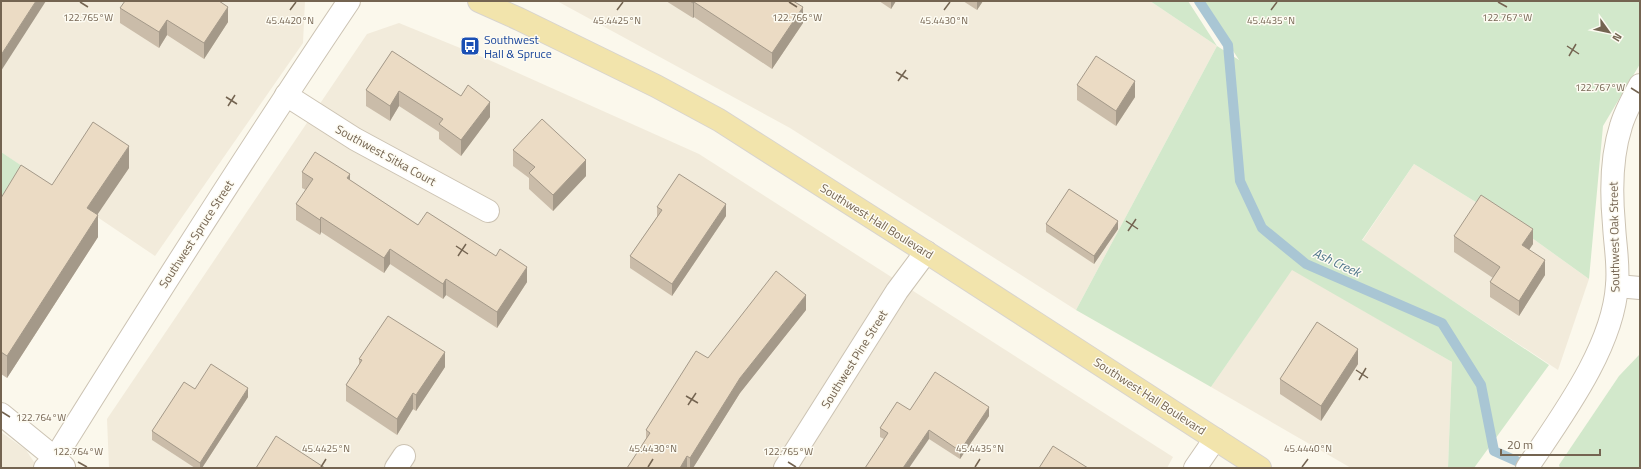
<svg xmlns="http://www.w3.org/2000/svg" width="1641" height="469" font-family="'Titillium Web',sans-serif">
<rect width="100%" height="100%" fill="#fbf8ec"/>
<g fill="#f2ebdb">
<polygon points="1,1 305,1 303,43 155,256 1,152"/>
<polygon points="557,1 1150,1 1217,46 1076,310 790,128"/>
<polygon points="399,23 487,59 699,154 1173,457 1167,468 109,468 107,419 367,34"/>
<polygon points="1414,164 1518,228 1589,279 1558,370 1362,241"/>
<polygon points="1292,269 1452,362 1448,468 1351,468 1211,387"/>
<polygon points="1,432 26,450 38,468 1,468"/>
</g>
<g fill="#d2e8cb">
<polygon points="1150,1 1188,1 1217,46 1239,60 1201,1 1640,1 1640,64 1603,126 1589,279 1518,228 1414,164 1362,240 1549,365 1474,468 1448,468 1452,362 1292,270 1211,387 1076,310 1217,46"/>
<polygon points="1,152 34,174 1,223"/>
<polygon points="1640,354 1640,468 1560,468 1559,465 1619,376"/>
</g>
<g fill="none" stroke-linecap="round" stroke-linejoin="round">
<polyline stroke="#a9c6d4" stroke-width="10" points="1199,1 1228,45 1240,181 1262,228 1306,264 1442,323 1481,385 1494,451 1530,467"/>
<g stroke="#ccc3b3" stroke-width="24">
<g id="minor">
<polyline points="286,95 355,139 488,211"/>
<polyline points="1617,286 1640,288"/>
<polyline points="1,414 55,458 64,467"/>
<path d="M45,468L55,458C151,304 248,151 349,1"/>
<polyline points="396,468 404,456"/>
<polyline points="785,468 897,291 926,252"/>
<polyline points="1195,468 1215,439"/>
<path d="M1527,468C1561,417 1613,348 1617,285C1619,265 1615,245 1614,225C1611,193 1611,157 1621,126C1625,112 1633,98 1640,85"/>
</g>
</g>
<g stroke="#d8d4ce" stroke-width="24">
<polyline id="major" points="479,1 519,19 656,86 719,120 926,252 1260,468"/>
</g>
<use href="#minor" stroke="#fff" stroke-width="22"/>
<use href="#major" stroke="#f2e4ac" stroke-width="22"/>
</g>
<g fill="#cabca9">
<polygon points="666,1 793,1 803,23 772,69 694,17 693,18"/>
<polygon points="879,1 896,1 891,9"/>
<polygon points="963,1 983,1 977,10"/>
<polygon points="120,8 228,22 204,59 167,35 159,48 120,23"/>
<polygon points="392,51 490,117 461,156 439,139 439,132 399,106 390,121 366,106 366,90"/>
<polygon points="1077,85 1135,97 1116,126 1077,100"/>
<polygon points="513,150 586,176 553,211 529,189 529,178 513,166"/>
<polygon points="129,168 97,214 98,237 7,378 1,374 1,198 52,185"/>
<polygon points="302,172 350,180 418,225 527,282 497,328 446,295 443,299 390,264 384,273 321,232 320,235 296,220 296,204 306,190 302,188"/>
<polygon points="657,207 726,216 672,296 630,268 630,256 657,217"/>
<polygon points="1046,224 1118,229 1094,264 1046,232"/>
<polygon points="1454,236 1533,244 1529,250 1545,275 1519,316 1490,297 1490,282 1493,278 1454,252"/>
<polygon points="806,310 740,393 693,468 627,468 646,439 646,430 708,358"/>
<polygon points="359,359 445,367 416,411 413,409 397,435 346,401 346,385 359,365"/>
<polygon points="1358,364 1321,421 1280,394 1280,379"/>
<polygon points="195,389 248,397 202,468 195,468 152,440 152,431"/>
<polygon points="910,410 989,416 960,459 929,439 884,439 880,437 880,428"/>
</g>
<g fill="#a49989">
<polygon points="36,1 46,1 1,71 1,55"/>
<polygon points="891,1 896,1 891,9"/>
<polygon points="977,1 983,1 977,10"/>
<polygon points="694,2 694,17 693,18 693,3"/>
<polygon points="228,7 228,22 204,59 204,43"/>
<polygon points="803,7 803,23 772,69 772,53"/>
<polygon points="167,20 167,35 159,48 159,32"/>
<polygon points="1135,81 1135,97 1116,126 1116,111"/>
<polygon points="399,91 399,106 390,121 390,106"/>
<polygon points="490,102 490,117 461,156 461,140"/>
<polygon points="129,146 129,168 87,230 87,208"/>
<polygon points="586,160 586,176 553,211 553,195"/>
<polygon points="350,174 350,189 347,178"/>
<polygon points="726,204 726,216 672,296 672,284"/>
<polygon points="98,215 98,237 7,378 7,356"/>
<polygon points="321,217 321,232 320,235 320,220"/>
<polygon points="1118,221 1118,229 1094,264 1094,256"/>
<polygon points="1533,229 1533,244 1522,260 1522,245"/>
<polygon points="390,249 390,264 384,273 384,258"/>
<polygon points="1545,260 1545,275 1519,316 1519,301"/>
<polygon points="527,267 527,282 497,328 497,312"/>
<polygon points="446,279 446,295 443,299 443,284"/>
<polygon points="806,295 806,310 740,393 693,468 690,468 690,458 740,378"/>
<polygon points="1358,349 1358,364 1321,421 1321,406"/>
<polygon points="445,352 445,367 416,411 416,395"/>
<polygon points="248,388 248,397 202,468 200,468 200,463"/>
<polygon points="413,393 413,409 397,435 397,419"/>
<polygon points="989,407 989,416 960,459 960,451"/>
<polygon points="929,430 929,439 909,468 903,468"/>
<polygon points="687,456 687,468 680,468"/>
</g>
<g fill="#ebdbc4" stroke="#a49989">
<polygon points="1,1 36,1 1,55"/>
<polygon points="125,1 219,1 228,7 204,43 167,20 159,32 120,8"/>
<polygon points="690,1 793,1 803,7 772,53 694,2 693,3"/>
<polygon points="392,51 461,96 468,85 490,102 461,140 439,124 443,119 399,91 390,106 366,90"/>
<polygon points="1096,56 1135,81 1116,111 1077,85"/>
<polygon points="542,119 586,160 553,195 529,173 535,167 513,150"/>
<polygon points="93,122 129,146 87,208 98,215 7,356 1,352 1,198 21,165 52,185"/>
<polygon points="315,152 350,174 347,178 418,225 427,212 496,256 500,249 527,267 497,312 446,279 443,284 390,249 384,258 321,217 320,220 296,204 313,179 302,172"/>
<polygon points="679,174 726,204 672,284 630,256 662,210 657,207"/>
<polygon points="1069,189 1118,221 1094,256 1046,224"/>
<polygon points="1481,195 1533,229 1522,245 1545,260 1519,301 1490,282 1500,267 1454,236"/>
<polygon points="776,271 806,295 740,378 690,458 687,456 680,468 627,468 650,433 646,430 696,351 708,358"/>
<polygon points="388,316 445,352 416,395 413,393 397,419 346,385 362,360 359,359"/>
<polygon points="1317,322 1358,349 1321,406 1280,379"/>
<polygon points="211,364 248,388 200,463 152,431 184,382 195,389"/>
<polygon points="935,372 989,407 960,451 929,430 903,468 865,468 888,433 880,428 897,402 910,410"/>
<polygon points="276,436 325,468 256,468"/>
<polygon points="1053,446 1088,468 1039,468"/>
</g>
<path fill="none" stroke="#746451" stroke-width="1.5" d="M80,2L88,7M789,2L797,7M1498,2L1507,7M290,10L296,2M617,10L623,2M944,10L950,2M1271,10L1277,2M1567,46L1579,54M1569,56L1576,44M896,72L908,79M898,81L906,70M1631,88L1639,93M226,97L237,104M228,106L235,95M1126,221L1138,229M1128,231L1136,219M456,246L468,254M458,256L466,244M1356,370L1368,378M1359,380L1366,368M686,396L698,403M688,405L696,393M2,412L10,417M78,462L87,467M788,462L796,467M321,467L326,459M648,467L653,459M975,467L980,459M1302,467L1308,459"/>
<defs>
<g id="bus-square" transform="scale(1)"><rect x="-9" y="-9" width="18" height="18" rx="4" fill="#1a4fb4" stroke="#fdfbf2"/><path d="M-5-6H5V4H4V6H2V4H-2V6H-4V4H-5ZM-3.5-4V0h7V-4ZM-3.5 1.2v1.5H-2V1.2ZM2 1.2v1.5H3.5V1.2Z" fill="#fff"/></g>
</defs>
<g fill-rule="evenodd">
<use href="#bus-square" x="470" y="46"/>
</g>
<g text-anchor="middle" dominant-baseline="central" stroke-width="3" stroke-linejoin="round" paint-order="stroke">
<g font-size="12" fill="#164399" stroke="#fdfbf2" text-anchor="start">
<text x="484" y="39">Southwest<tspan x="484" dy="14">Hall &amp; Spruce</tspan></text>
</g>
<g font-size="12" fill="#746451" stroke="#fdfbf2">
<text transform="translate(386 155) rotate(29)">Southwest Sitka Court</text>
<text transform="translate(877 221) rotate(32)">Southwest Hall Boulevard</text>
<text transform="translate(196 234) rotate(-57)">Southwest Spruce Street</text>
<text transform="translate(1614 237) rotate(-91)">Southwest Oak Street</text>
<text transform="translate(854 359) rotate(-58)">Southwest Pine Street</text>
<text transform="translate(1150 396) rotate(33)">Southwest Hall Boulevard</text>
</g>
<g font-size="13" font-style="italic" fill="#50778b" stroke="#fdfbf2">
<text transform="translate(1337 262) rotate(25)">Ash Creek</text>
</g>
</g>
<g font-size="10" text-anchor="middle" fill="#746451" stroke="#fdfbf2" stroke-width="3" stroke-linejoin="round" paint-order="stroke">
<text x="1507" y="21">122.767°W</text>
<text x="88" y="21">122.765°W</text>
<text x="797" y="21">122.766°W</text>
<text x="944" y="24">45.4430°N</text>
<text x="1271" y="24">45.4435°N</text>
<text x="290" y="24">45.4420°N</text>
<text x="617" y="24">45.4425°N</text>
<text x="1600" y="91">122.767°W</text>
<text x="41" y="421">122.764°W</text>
<text x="326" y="452">45.4425°N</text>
<text x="653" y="452">45.4430°N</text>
<text x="980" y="452">45.4435°N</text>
<text x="1308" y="452">45.4440°N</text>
<text x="78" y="455">122.764°W</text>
<text x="788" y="455">122.765°W</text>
</g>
<rect width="1641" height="469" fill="none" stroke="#746451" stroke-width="4"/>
<g transform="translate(1609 32) rotate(123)" stroke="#fdfbf2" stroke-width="3" paint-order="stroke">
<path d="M0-3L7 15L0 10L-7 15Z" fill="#746451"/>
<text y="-6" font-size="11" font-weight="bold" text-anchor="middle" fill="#746451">N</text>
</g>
<path d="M1501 449v6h99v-6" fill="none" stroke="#746451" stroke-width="2"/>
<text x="1507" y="449" font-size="12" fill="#746451" stroke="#fdfbf2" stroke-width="3" paint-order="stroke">20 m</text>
</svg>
